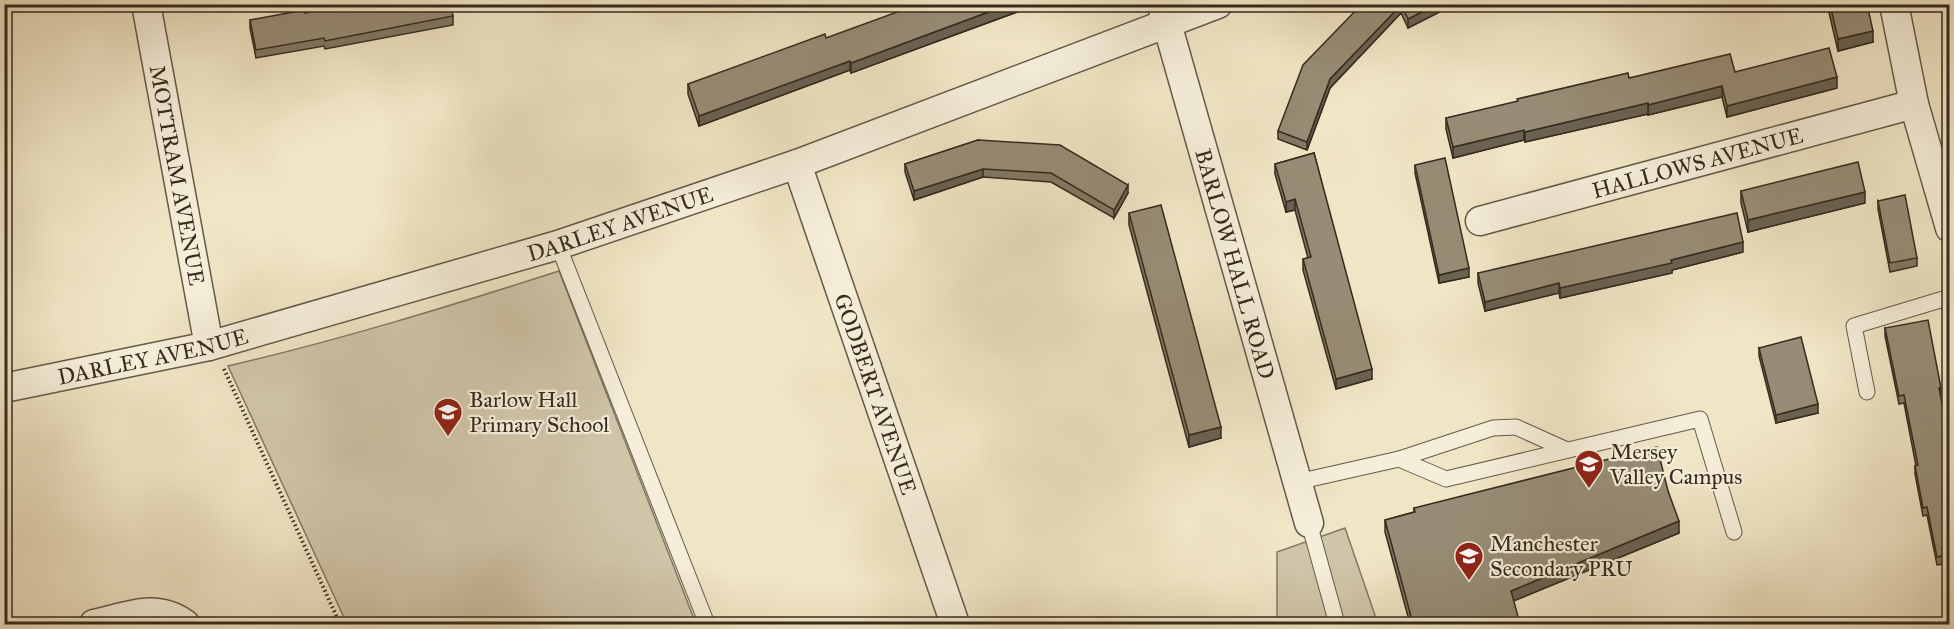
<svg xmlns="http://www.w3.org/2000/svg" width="1954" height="629" font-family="'IM FELL Great Primer',serif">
<rect width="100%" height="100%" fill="#f0e5c5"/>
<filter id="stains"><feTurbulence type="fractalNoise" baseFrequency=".00333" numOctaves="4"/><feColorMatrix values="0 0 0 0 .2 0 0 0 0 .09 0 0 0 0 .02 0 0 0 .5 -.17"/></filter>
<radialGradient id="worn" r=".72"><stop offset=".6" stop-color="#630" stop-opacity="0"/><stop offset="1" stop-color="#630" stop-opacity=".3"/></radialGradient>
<g fill="#d0c5a9" stroke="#837864" stroke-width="1.5">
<path d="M559,271L696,624H347L228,366C340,340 450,306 559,271Z"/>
<polygon points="1345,528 1378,624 1277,624 1277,552"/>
</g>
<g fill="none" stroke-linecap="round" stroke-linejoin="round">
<g stroke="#645a48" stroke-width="17">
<g id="service">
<polyline points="558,245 707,624"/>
<polyline points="1867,392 1854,326 1950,297"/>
<polyline points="1399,459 1493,428 1516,427 1567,450"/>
<polyline points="1297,482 1399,459 1446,479 1700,419 1734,532"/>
<polyline points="1309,523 1337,624"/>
</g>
</g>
<g stroke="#645a48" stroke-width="31">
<g id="minor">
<path id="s1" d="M146,4L209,346"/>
<polyline points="1894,4 1914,104 1950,228"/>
<path id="s2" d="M1162,6L1309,523"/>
<path id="s3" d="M797,164L955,624"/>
<path id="s4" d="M1480,221L1914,104"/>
<path id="s5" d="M4,388L209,346L558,245L797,164L1218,4"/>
<path d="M94,624C127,617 155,602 185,624"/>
</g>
</g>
<polyline stroke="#362b1e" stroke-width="4" stroke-dasharray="1.5 3" stroke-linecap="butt" points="224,369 340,624"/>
<use href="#service" stroke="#f5eed9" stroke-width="15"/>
<use href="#minor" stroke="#f5eed9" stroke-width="28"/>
</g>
<g fill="#827865" stroke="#362b1e" stroke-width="1.5">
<polygon points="1028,4 1028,8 851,73 850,70 699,126 688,94 688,84"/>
<polygon points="1363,4 1455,4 1408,28 1401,13 1330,88 1307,150 1278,139 1278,131"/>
<polygon points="1827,4 1867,4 1873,42 1838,51"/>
<polygon points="305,13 453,16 453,25 325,49 324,46 256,58 250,28 250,20"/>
<polygon points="1735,72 1837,88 1727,117 1722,97 1648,115 1648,114 1525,142 1524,140 1453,158 1446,129 1446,118 1629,78"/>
<polygon points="978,140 1128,193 1114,218 1051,182 983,177 914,200 905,172 905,164"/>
<polygon points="1314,153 1372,379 1336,389 1303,270 1303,259 1308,258 1295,210 1286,212 1275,174 1275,164"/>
<polygon points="1415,165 1469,277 1439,283 1415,173"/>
<polygon points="1741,191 1865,203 1748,232 1741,203"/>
<polygon points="1878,201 1917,258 1917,266 1890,272 1878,209"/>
<polygon points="1129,213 1221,438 1189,447 1129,225"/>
<polygon points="1743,252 1672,270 1672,273 1560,298 1559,293 1485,311 1478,283 1478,273"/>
<polygon points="1885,328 1941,388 1941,396 1940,396 1950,445 1950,563 1937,565 1927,515 1923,516 1915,474 1915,466 1916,466 1904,403 1899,404 1885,336"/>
<polygon points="1759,348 1818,413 1776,423 1759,356"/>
<polygon points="1668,491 1679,533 1513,601 1520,624 1410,624 1385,532 1385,520 1414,512 1414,508"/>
</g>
<g fill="#6a6252" stroke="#362b1e" stroke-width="1.5">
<polygon points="1010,4 1028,4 1028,8 851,73 851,63"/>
<polygon points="1438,4 1455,4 1408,28 1408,19"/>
<polygon points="1401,5 1401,13 1330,88 1307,150 1307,142 1330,79"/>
<polygon points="1873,31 1873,42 1838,51 1838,39"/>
<polygon points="850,61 850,70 699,126 699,116"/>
<polygon points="1837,77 1837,88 1727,117 1727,106"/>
<polygon points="1722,86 1722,97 1648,115 1648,105"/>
<polygon points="1648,103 1648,114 1525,142 1525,132"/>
<polygon points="1524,130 1524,140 1453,158 1453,147"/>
<polygon points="983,169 983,177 914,200 914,191"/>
<polygon points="1128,185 1128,193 1114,218 1114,210"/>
<polygon points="1865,192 1865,203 1748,232 1748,220"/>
<polygon points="1295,199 1295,210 1286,212 1286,202"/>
<polygon points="1743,242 1743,252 1672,270 1672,273 1560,298 1560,288"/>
<polygon points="1469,268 1469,277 1439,283 1439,275"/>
<polygon points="1559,283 1559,293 1485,311 1485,302"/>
<polygon points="1372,369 1372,379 1336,389 1336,379"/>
<polygon points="1818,404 1818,413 1776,423 1776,415"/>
<polygon points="1221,427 1221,438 1189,447 1189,435"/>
<polygon points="1679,521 1679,533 1511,602 1511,591"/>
</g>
<g fill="#978c75" stroke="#362b1e" stroke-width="1.5">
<polygon points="349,4 451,4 453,16 325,41 324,38 256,50 250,20 305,10 305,13"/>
<polygon points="919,4 1010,4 851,63 850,61 699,116 688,84 825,34 826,38"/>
<polygon points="1363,4 1438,4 1408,19 1401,5 1330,79 1307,142 1278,131 1303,65 1360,6"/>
<polygon points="1830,4 1867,4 1873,31 1838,39"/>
<polygon points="1829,48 1837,77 1727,106 1722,86 1648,105 1648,103 1525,132 1524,130 1453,147 1446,118 1518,101 1517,99 1628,73 1629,78 1730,54 1735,72"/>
<polygon points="978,140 1060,145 1128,185 1114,210 1051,173 983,169 914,191 905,164"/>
<polygon points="1314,153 1372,369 1336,379 1303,259 1311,257 1295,199 1286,202 1275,164"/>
<polygon points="1445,158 1469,268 1439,275 1415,165"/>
<polygon points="1858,162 1865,192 1748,220 1741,191"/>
<polygon points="1905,195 1917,258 1890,263 1878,201"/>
<polygon points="1161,205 1221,427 1189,435 1129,213"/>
<polygon points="1737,213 1743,242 1671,260 1672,263 1560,288 1559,283 1485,302 1478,273"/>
<polygon points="1928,320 1941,388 1939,388 1950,445 1950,455 1948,455 1950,463 1950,554 1937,557 1927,507 1923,508 1915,466 1918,465 1904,395 1899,396 1885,328"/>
<polygon points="1801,337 1818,404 1776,415 1759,348"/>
<polygon points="1657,447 1668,491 1679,521 1511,591 1520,624 1413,624 1385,520 1415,512 1414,508"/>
</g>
<defs>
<g id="school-pin" transform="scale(1.5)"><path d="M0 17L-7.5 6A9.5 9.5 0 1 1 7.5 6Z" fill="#8f2418" stroke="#f5eed9"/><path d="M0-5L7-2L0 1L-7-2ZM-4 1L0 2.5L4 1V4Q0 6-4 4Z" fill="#fff"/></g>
</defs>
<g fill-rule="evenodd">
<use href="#school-pin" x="448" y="412"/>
<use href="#school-pin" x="1589" y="464"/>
<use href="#school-pin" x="1469" y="556"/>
</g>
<g text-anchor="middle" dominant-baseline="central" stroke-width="4.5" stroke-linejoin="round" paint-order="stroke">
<g font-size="22" fill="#362b1e" stroke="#f5eed9">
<text stroke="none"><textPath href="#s4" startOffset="225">HALLOWS AVENUE</textPath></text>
<text stroke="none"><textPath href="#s1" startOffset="174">MOTTRAM AVENUE</textPath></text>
<text stroke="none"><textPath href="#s5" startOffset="638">DARLEY AVENUE</textPath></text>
<text stroke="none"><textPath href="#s2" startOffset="268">BARLOW HALL ROAD</textPath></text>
<text stroke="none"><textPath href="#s5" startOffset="152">DARLEY AVENUE</textPath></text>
<text stroke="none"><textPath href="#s3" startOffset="243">GODBERT AVENUE</textPath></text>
</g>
<g font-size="22" fill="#362b1e" stroke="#f5eed9" text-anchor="start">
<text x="469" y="399">Barlow Hall<tspan x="469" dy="25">Primary School</tspan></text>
<text x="1610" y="451">Mersey<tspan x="1610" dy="25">Valley Campus</tspan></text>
<text x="1490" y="543">Manchester<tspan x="1490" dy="25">Secondary PRU</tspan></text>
</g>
</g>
<rect width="1954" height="629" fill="none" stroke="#f0e5c5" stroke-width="24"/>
<rect x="6" y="6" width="1942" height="617" fill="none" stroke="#362b1e" stroke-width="3"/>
<rect x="12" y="12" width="1930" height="605" fill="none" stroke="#362b1e" stroke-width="1.5"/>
<rect width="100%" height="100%" filter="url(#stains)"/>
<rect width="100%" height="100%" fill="url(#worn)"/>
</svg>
